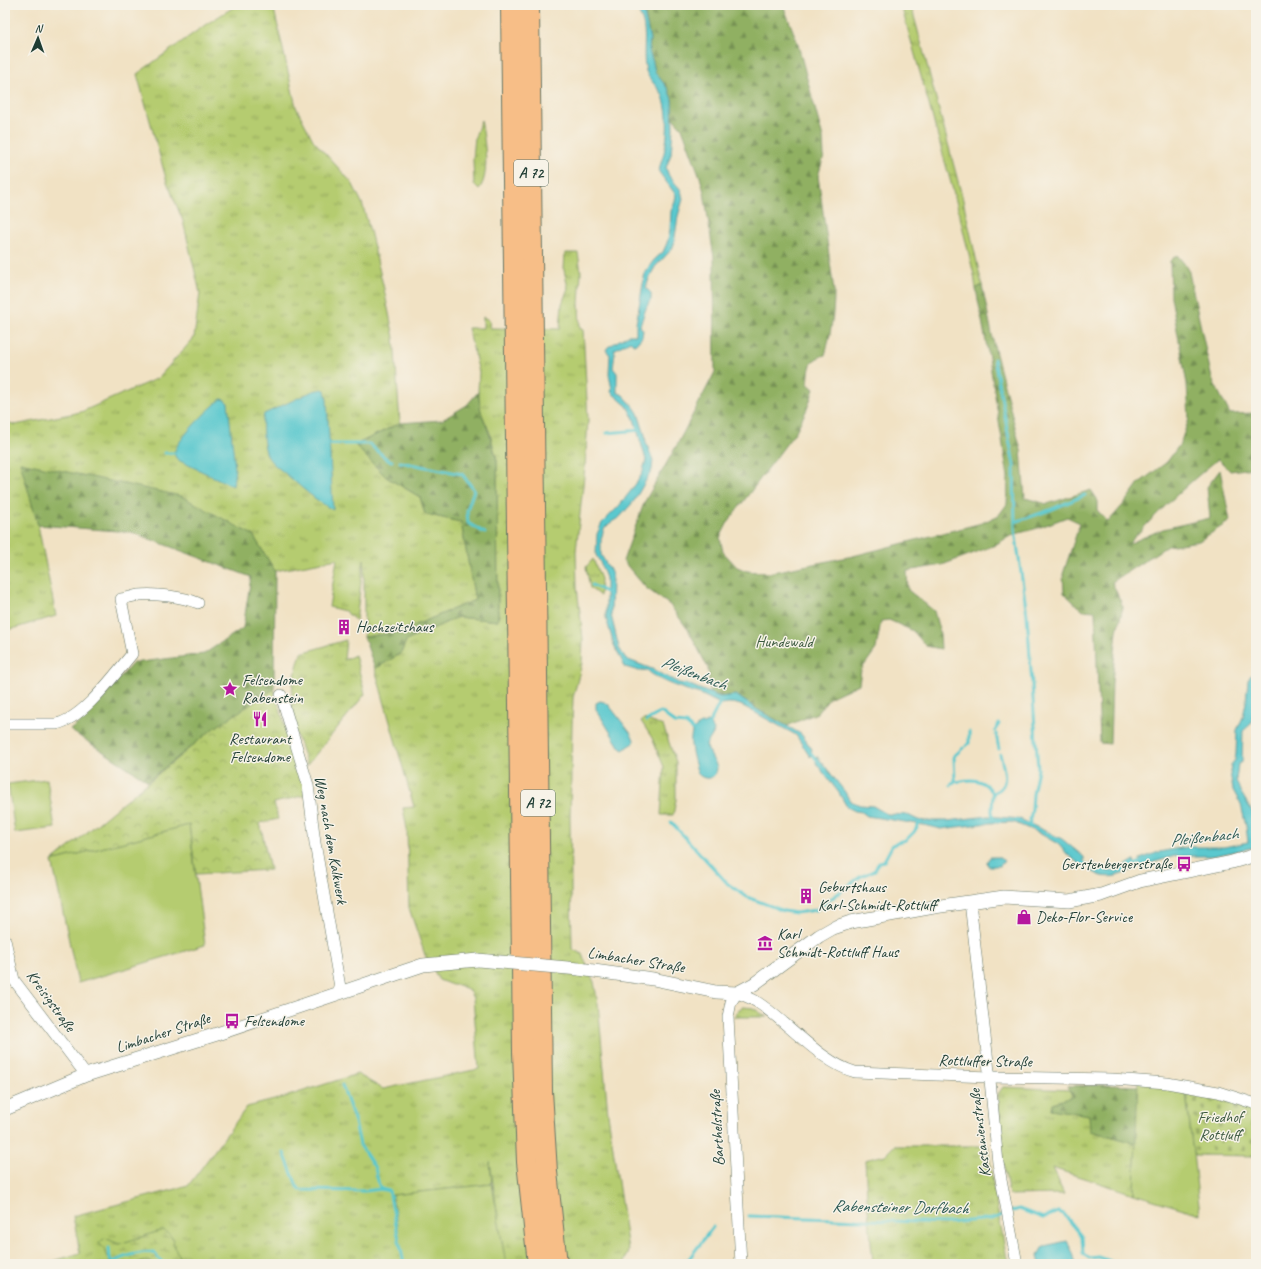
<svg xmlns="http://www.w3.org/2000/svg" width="1261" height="1269" font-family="Caveat,sans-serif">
<defs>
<pattern id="grass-tufts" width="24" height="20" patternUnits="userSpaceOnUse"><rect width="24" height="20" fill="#b5cc70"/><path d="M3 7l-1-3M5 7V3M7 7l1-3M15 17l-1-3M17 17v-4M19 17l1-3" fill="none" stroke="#93a75d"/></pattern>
<pattern id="forest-firs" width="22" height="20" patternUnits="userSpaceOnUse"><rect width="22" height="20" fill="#90b062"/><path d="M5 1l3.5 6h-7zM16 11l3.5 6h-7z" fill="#759052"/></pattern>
<pattern id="wetland-marsh" width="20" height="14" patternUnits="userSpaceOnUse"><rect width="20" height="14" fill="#b5cc70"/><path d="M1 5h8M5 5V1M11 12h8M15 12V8" fill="none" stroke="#93a75d"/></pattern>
<pattern id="cemetery-stones" width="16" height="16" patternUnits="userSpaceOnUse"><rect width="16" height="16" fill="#b5cc70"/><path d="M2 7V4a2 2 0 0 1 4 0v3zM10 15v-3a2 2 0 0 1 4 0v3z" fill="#93a75d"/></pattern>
<pattern id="park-crowns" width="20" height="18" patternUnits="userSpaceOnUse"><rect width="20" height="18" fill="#b5cc70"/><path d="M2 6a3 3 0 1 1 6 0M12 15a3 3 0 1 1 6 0" fill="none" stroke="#93a75d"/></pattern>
</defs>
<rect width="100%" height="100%" fill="#f7f3e8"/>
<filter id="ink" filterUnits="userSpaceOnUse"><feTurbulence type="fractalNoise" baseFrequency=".025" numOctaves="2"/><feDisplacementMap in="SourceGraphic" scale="8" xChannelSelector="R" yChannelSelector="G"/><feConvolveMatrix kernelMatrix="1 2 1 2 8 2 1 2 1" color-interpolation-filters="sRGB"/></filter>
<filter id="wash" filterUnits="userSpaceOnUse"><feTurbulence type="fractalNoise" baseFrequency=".012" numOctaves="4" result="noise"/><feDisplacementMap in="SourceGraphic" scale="16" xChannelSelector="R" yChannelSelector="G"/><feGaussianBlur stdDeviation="0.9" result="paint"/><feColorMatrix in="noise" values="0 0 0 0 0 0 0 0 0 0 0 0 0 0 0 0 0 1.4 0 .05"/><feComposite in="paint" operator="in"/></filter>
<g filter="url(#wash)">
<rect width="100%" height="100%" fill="#f1e2c4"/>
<g fill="url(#grass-tufts)" stroke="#6a8452">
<polygon points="237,5 273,5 296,107 313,140 352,183 362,203 370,231 384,289 394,338 400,423 355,445 386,477 420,497 425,514 461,522 475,600 399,632 364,637 364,559 356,621 345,611 329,607 337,559 275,571 253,535 21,462 38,525 56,616 5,631 5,421 15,425 81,412 158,378 194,338 200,293 183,221 167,182 137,74 205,25"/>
<polygon points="901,5 911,5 963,200 982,285 976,289 974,275 956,201"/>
<path d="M481,120C484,137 491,175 479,189L474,184L473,159L475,137Z"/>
<polygon points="565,253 578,253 581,272 579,304 580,329 583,329 588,420 585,467 576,551 577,587 583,639 582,663 573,698 572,726 570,819 572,949 582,954 594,982 598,1004 608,1114 628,1250 624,1263 506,1264 502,1247 490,1162 492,1184 392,1195 404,1264 44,1264 80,1253 73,1216 188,1186 247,1107 282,1098 357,1074 383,1089 479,1069 473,998 468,989 458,985 452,985 439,980 425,955 409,908 407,829 403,808 414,807 375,669 401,653 406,641 458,617 498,621 497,461 490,433 481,412 478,392 479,372 468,328 483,328 483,317 489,320 490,328 560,329 562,304 568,288 564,270"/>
<polygon points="593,559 601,579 600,596 590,588 586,567"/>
<polygon points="346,640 344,660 355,655 365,694 307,765 290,716 293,681 301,653"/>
<polygon points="644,719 663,726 676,762 676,800 673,815 661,815 664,767 652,738 641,721"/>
<polygon points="743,1007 753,1008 767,1017 734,1017 738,1010"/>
<polygon points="1003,1087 1070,1090 1074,1098 1052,1103 1051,1109 1090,1115 1091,1131 1136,1143 1134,1194 1052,1168 1064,1194 1009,1195 1002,1157 998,1094"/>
<polygon points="894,1146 988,1146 994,1192 1008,1264 873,1264 867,1197 865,1160 885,1155"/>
</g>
<g fill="url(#forest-firs)" stroke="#58764b">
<path d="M643,5H783L797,41L823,138L824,156L818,176L834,291C834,313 831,334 825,355C808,360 810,368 808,384L814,389L807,409L796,431L728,522L720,538L723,552L737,567L747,571L768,573L853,556L982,523L999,515L1007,504L1008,477L989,358L976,289L982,285L996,354L1021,450L1025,498L1047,504L1091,490L1097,499V510L1108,522L1123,505L1139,483L1167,462L1180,444L1189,419L1187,384L1171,297L1170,261L1177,255L1188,268L1212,379L1230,414L1256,413V447L1251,445L1253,468L1230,471L1218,459C1186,485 1156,514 1128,544L1163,529L1210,518L1207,487L1220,470L1230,521L1199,541L1167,546L1112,582L1123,607L1117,631L1112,683L1110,744L1100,743L1095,611L1082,610L1064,593L1063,574L1080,523L1067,517L1038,528L1012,535L993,546L942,565L907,571L908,590L934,611L940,634L941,649L926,646L913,631L889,620L881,621L876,649L861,670L859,684L829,698L817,713L787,726L758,710L736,695L720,697L710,692L708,668L689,631L670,605L646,588L623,561L644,503L678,443L715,372L714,258L704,192L700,177L682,128L673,118L672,99L668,89L655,72L653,62L649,51L650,39Z"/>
<polygon points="478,392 481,412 489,433 497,461 498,621 458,617 406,641 401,653 375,669 364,637 399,632 475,600 461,522 425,514 420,497 386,477 355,445 400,423 442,420 467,405"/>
<polygon points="20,462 181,496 253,535 275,571 274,689 213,729 148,781 70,730 79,723 133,663 204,654 243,628 251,577 131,532 38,525"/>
<polygon points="1104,1085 1138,1086 1136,1143 1090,1131 1089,1115 1051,1109 1052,1103 1073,1097 1067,1086"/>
</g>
<path fill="url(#wetland-marsh)" stroke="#6a8452" d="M163,1230C176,1237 171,1241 177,1252C179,1256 182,1260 184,1264H158L147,1261L134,1264H111L105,1250L99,1243L105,1238L119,1244Z"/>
<polygon fill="url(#cemetery-stones)" stroke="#6a8452" points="1186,1089 1256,1106 1256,1156 1193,1155"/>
<polygon fill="url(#park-crowns)" stroke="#6a8452" points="274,689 306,795 274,803 278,819 260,823 270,870 196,874 189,825 52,861 213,729"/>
<g fill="#b5cc70" stroke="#6a8452">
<polygon points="47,779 55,828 15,833 8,784"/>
<polygon points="189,825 205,945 78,983 52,861"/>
<polygon points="1138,1080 1185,1085 1200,1214 1134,1194"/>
<polygon points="492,1184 506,1264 404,1264 392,1195"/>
</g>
<g fill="#5ac8ce" stroke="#3c8281">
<path d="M631,5H640L644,12L650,39L649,51L653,62L655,72L668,89L672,99L673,129L671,154L666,168L669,176L681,190L683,199L678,216L674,244L672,249L655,267L649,278L646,288L651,293V300C647,303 642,320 640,326L643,330L642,337L635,345L630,341L614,350L615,352L613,368L617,373V392L623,395L634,407L638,413L645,435L646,443L653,460L652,470L634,501L620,517L610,523L604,529L601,539V555L610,570L612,575L611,615L619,648L626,659L652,669L679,683L688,684L697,688L720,697L736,695L758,710L801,734L812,749L810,757L796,735L743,706C738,704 734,703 728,703C726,703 724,704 722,704C717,703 705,696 700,694C684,689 659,682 647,670L639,671L625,667L614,645L606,618V578L600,562L596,555L597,534L602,523L619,506L633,488L642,474L646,460L634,419L627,406L611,392L612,389L609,375L610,355L606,350L608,347L628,335H636V324L645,272L654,260L663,252L667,243L670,230L671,211L675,202L676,195L659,172C660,163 664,156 665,148C668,136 668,120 666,108C665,104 664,97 662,94C657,86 649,80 646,71C640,49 653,22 631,5Z"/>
<path d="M322,389L325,390L327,400L333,510C315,500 301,487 286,474C280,469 272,464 268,457C263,448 261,424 264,414L313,391Z"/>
<path d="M221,399L225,400L228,403L235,468L233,486L180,461L176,458L174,453C179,437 207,411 221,399Z"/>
<polygon points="1251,675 1256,678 1256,694 1252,723 1243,731 1242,762 1238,764 1236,780 1240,791 1252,811 1256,827 1256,847 1213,856 1175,856 1141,866 1140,859 1159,852 1175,849 1189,847 1224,847 1248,842 1246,826 1241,805 1233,790 1230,772 1231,765 1235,760 1236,754 1237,730 1243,717 1246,702 1248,680"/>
<polygon points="600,701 604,702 608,704 632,735 634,740 634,743 623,750 620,748 596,709 596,703"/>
<path d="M708,722L714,730L713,734L706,745L708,750L717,767C717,778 706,782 698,774C695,764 688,743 692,733C694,726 702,724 708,722Z"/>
<polygon points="817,756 845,792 850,801 860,805 873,806 887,814 908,815 918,820 925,821 947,821 988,816 1020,819 1062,839 1084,857 1084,867 1069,856 1058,844 1039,833 1013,822 989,823 941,829 924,825 867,816 862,812 855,811 847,807 839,793 816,763"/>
<polygon points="990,857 1000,857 1004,861 1000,866 988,866 987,862"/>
<path d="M1134,860L1136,868C1121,875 1107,882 1092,871V862C1095,864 1097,867 1100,868C1111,876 1125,866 1134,860Z"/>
<polygon points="1067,1241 1073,1253 1076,1264 1040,1264 1038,1256 1042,1248 1049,1245"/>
</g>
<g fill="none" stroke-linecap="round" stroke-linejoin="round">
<g stroke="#5ac8ce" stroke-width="3">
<polyline points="994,359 1014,465 1015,530 1027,615 1038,769 1033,794 1032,809 1029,826"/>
<polyline points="607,433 641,430"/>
<polyline points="330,444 369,444 388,460 392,461"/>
<polyline points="165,453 174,453"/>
<polyline points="400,462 462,474 474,490 467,510 468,523 485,533"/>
<polyline points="1015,522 1050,510 1085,495"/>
<polyline points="592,585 610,594"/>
<polyline points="1254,675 1256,668"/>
<polyline points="646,721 661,712 675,723 686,724 693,730"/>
<polyline points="709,724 721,700"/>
<polyline points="995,730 999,724"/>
<polyline points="996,734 999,749"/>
<polyline points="966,746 969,743 969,732"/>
<path d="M963,748L954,756L955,781L957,782C972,778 984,779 993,793"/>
<polyline points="809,751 819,762"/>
<polyline points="951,785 956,781"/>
<path d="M993,819L992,811L993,793C995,792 999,790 1001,788C1009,780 1002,764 1000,754"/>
<polyline points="671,822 728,884 747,897 784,911 796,913 816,910 860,877 875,870 879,862 884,861 892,846 897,842 906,840 914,832 920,822"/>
<polyline points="1082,862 1094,869"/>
<polyline points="1132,866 1144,861"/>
<polyline points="342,1085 355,1122 360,1145 375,1168 379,1185 381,1189"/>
<polyline points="284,1153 297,1186 300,1190 365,1191 381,1189 389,1191 404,1264"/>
<polyline points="749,1216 946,1223 992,1219 1019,1209 1043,1218 1058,1212 1064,1214 1082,1236 1083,1254 1089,1258 1099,1257 1110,1261 1111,1264"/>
<path d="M109,1248L110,1259L113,1262C126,1255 140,1252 154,1252L158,1258L164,1264"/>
<polyline points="580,1262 585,1264"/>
<polyline points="671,1264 688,1260 713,1227"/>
</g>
</g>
</g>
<g filter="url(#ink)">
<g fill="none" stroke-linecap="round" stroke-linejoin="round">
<g stroke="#687766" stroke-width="12">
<g id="minor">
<polyline points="281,695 308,785 315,843 341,993"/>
<path d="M5,724H56C83,719 114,675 132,654L121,599C127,598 133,596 139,595C155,593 183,597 198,603"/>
<polyline points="970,902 990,1080 998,1163 1017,1264"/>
<polyline points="5,940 14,980 86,1075"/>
<path d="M741,1264L728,1017L731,1002L737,993C743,995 751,998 757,1002C787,1021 821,1063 855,1072L990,1077L1112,1079L1167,1083L1218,1092L1256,1104"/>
</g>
</g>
<g stroke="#687766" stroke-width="14">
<g id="tertiary">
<polyline points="579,969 653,979 716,992 737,993 754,984 819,936 833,928 851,922 934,907 1004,897 1069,901 1101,895 1140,881 1232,862 1256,855"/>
<polyline points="5,1109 86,1075 217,1034 423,965 478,960"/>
</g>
</g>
<g stroke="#687766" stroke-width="22">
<g id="motorway">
<polyline points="511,5 523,1052 527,1162 538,1264"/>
<polyline points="529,5 542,1091 547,1172 557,1264"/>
</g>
</g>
<use href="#minor" stroke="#fff" stroke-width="11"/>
<use href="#tertiary" stroke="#fff" stroke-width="13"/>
<use href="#motorway" stroke="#f7be87" stroke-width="20"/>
<g stroke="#687766" stroke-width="14" stroke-linecap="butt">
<polyline id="tertiary-bridge" points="478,960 579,969"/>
</g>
<use href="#tertiary-bridge" stroke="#fff" stroke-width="13"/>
</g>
</g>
<defs>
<g id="building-bare" transform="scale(1.2)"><path d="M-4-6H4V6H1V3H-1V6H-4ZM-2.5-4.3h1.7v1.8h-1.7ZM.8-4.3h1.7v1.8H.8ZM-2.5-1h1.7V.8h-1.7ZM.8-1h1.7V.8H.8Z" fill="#b5179e" stroke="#f7f3e8" stroke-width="2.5" paint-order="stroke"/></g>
<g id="sight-bare" transform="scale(1.2)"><path d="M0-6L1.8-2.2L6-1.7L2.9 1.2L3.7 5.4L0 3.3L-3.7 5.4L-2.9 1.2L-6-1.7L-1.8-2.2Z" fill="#b5179e" stroke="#f7f3e8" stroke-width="2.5" paint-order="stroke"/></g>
<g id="restaurant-bare" transform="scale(1.2)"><path d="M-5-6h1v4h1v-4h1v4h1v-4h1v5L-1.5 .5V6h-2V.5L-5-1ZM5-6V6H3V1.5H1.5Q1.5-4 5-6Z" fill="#b5179e" stroke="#f7f3e8" stroke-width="2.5" paint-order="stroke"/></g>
<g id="bus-bare" transform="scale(1.2)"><path d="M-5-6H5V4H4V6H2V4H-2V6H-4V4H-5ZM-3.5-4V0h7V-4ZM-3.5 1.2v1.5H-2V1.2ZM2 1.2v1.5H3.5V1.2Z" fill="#b5179e" stroke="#f7f3e8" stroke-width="2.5" paint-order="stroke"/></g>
<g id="shop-bare" transform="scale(1.2)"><path d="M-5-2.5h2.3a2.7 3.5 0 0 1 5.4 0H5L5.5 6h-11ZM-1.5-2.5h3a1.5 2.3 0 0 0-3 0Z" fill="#b5179e" stroke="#f7f3e8" stroke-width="2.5" paint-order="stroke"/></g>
<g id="museum-bare" transform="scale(1.2)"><path d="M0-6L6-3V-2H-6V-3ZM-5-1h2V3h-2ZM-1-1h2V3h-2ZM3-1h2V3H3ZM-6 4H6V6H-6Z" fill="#b5179e" stroke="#f7f3e8" stroke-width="2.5" paint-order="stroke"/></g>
</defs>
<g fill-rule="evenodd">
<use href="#building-bare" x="344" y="627"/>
<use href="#sight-bare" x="230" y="689"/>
<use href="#restaurant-bare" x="260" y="719"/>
<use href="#bus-bare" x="1184" y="864"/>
<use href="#building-bare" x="806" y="896"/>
<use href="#shop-bare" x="1024" y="917"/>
<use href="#museum-bare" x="765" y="943"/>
<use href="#bus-bare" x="232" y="1021"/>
</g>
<g text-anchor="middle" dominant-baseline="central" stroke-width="3" stroke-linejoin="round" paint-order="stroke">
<g fill="#f7f3e8" stroke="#60746a" stroke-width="1">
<rect x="514" y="160" width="34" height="26" rx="3"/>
<rect x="521" y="790" width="34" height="26" rx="3"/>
</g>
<g font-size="15" font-weight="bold" fill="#1f3d34">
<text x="531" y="173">A 72</text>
<text x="538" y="803">A 72</text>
</g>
<g font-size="16" fill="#1f3d34" stroke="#f7f3e8" text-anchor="start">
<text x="356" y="627">Hochzeitshaus</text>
<text x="242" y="680">Felsendome<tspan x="242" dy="18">Rabenstein</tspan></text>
<text x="260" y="739" text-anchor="middle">Restaurant<tspan x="260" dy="18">Felsendome</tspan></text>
<text x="1172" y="864" text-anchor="end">Gerstenbergerstraße</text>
<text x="818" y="887">Geburtshaus<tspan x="818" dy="18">Karl-Schmidt-Rottluff</tspan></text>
<text x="1036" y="917">Deko-Flor-Service</text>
<text x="777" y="934">Karl<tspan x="777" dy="18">Schmidt-Rottluff Haus</tspan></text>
<text x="244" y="1021">Felsendome</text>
</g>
<g font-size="16" fill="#3d5a40" stroke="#f7f3e8">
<text x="784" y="642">Hundewald</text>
<text x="1220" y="1117">Friedhof<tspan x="1220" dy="18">Rottluff</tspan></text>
</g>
<g font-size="16" fill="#1f3d34" stroke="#f7f3e8">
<text transform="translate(331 840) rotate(80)">Weg nach dem Kalkwerk</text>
<text transform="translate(636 960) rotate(9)">Limbacher Straße</text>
<text transform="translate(51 1001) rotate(54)">Kreisigstraße</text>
<text transform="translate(163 1033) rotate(-18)">Limbacher Straße</text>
<text transform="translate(985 1061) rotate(1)">Rottluffer Straße</text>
<text transform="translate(717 1128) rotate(-93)">Barthelstraße</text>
<text transform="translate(980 1133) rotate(-97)">Kastanienstraße</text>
</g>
<g font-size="17" font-style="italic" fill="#2b5953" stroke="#f7f3e8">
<text transform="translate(694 673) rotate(21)">Pleißenbach</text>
<text transform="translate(1204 837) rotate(-6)">Pleißenbach</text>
<text transform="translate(900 1207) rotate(1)">Rabensteiner Dorfbach</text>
</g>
</g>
<rect width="1261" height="1269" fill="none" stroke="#f7f3e8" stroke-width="20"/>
<g transform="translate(38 38) rotate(2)" stroke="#f7f3e8" stroke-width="3" paint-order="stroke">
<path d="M0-3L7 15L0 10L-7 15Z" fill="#1f3d34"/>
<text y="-6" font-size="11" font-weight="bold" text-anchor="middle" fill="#1f3d34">N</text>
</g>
</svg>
